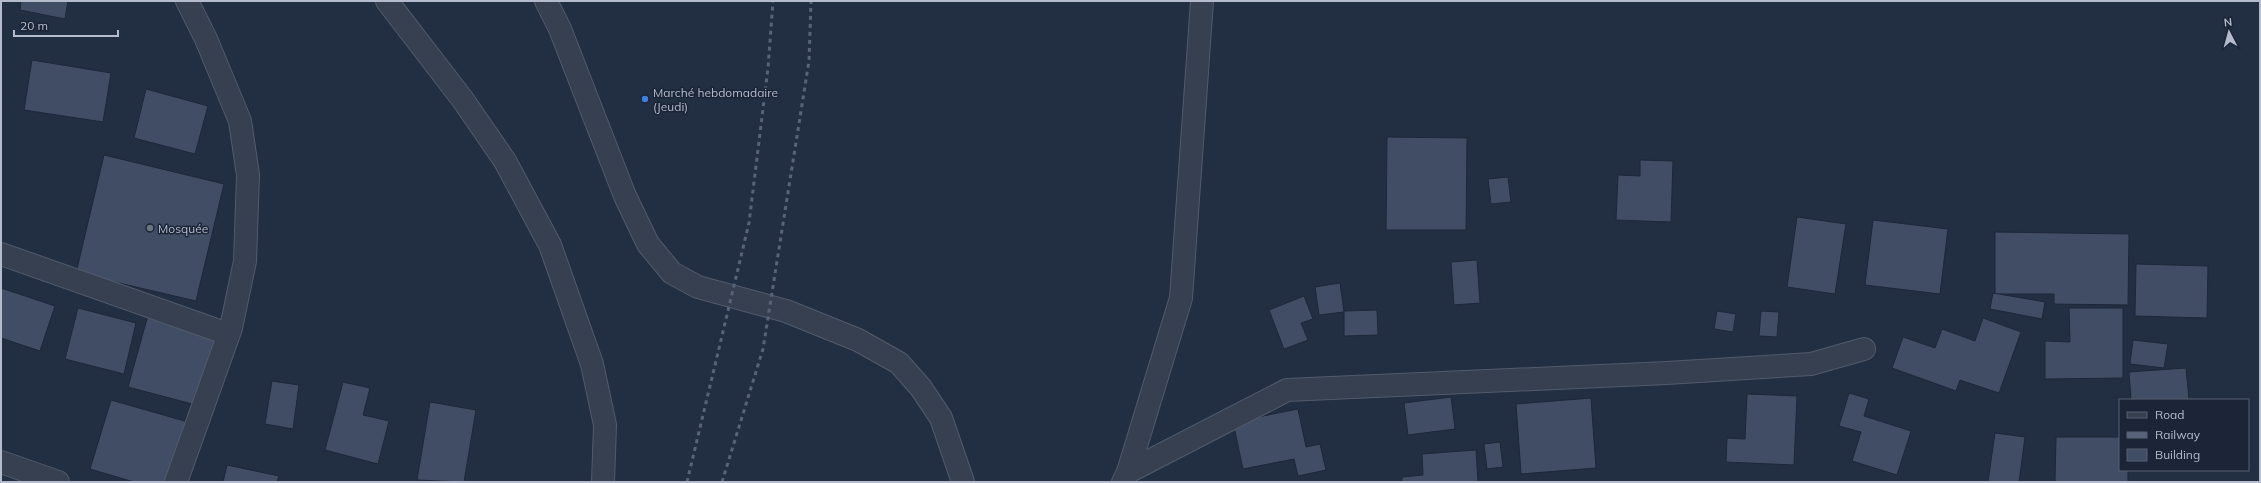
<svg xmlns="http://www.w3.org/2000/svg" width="2261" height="483" font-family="Mulish,sans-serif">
<rect width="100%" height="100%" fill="#222e42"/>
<g fill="#414d64" stroke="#1e2739">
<polygon points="21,1 68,1 65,19 20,10"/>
<polygon points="32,60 111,73 103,122 24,110"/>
<polygon points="146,89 208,106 195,154 134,138"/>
<polygon points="1387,137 1467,138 1466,230 1386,230"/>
<polygon points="104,155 224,184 196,301 76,273"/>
<polygon points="1640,160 1673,161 1671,222 1616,220 1618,175 1640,176"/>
<polygon points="1508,177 1511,202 1491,204 1488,179"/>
<polygon points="1797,217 1846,224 1835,294 1787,287"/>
<polygon points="1873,220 1948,229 1940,294 1865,285"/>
<polygon points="1995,232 2129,234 2128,305 2054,304 2054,294 1995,294"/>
<polygon points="1477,260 1480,303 1454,305 1451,262"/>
<polygon points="2136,264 2208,266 2207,318 2135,316"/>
<polygon points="1340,283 1344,312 1319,315 1315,287"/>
<polygon points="1,288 55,306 40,351 1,338"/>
<polygon points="1993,293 2045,302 2042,319 1990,309"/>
<polygon points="1304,296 1313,319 1301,323 1308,340 1284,349 1269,310"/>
<polygon points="78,308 136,323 124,374 65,359"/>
<polygon points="150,308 232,331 196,405 128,387"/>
<polygon points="2069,308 2123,308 2123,378 2045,379 2045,341 2070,342"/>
<polygon points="1377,310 1378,335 1344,336 1344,311"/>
<polygon points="1717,311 1736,314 1733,332 1714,329"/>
<polygon points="1761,311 1779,312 1777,337 1759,336"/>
<polygon points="1983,318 2021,332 1999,393 1960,380 1956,391 1892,368 1903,337 1935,348 1942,329 1975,341"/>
<polygon points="2133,340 2168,344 2164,368 2130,364"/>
<polygon points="2186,368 2189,400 2131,400 2129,372"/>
<polygon points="272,381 299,385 293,429 265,424"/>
<polygon points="343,382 370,388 363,415 389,421 378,464 325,450"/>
<polygon points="1849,393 1869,399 1864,416 1911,431 1897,475 1852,461 1861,432 1839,426"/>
<polygon points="1747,394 1797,396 1794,465 1726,462 1727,438 1745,439"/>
<polygon points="1451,397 1455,429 1408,435 1404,403"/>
<polygon points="1591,398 1596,468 1521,474 1516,404"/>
<polygon points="111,400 188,422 171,482 134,482 90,469"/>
<polygon points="430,402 476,410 464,482 417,480"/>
<polygon points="1298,409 1306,447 1320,444 1326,470 1298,476 1294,459 1243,469 1233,422"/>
<polygon points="1995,433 2025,437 2019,482 1988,482"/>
<polygon points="2056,437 2120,437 2120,470 2128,470 2128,482 2055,482"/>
<polygon points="1500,442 1503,467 1487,469 1484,444"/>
<polygon points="1476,450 1478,482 1402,482 1402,477 1423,475 1422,454"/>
<polygon points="227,465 279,476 277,482 223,482"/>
</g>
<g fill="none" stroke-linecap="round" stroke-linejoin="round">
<g stroke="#525b6c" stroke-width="24">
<g id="minor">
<polyline points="387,1 463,100 505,161 550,245 592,364 605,425 603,482"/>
<polyline points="546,1 560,29 625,196 648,244 672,273 698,287 786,311 858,340 899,363 921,388 941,418 963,482"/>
<polyline points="1,254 228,334"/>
<polyline points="1,462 58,482"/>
<polyline points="1128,472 1181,298 1202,1"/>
<polyline points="176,482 231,328 245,261 248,175 240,121 206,39 187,1"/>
<polyline points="1123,482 1128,472 1287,390 1667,373 1811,364 1864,349"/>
</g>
</g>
<use href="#minor" stroke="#374051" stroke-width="22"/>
<g stroke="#586379" stroke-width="3" stroke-dasharray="4 4" stroke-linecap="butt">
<polyline points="687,482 749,223 768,68 773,1"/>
<polyline points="722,482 763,349 809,61 811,1"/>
</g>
</g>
<circle fill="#3f7fe0" stroke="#1b2537" stroke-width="1.5" cx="645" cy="99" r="4"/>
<circle fill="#6b7280" stroke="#1b2537" stroke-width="1.5" cx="150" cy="228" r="4"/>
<g text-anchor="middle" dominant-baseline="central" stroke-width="3" stroke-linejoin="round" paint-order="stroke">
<g font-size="12" fill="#b3bbcc" stroke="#1b2537" text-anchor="start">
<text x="653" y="92">Marché hebdomadaire<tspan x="653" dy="14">(Jeudi)</tspan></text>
<text x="158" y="228">Mosquée</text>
</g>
</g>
<rect width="2261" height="483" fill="none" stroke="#b3bbcc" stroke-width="4"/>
<rect x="2119" y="399" width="130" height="72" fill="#1b2537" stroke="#586173"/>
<rect x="2127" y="412" width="20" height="6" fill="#374051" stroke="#586173"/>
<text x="2155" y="419" font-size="12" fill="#b3bbcc">Road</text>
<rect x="2127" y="432" width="20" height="6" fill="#586379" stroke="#586173"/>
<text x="2155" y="439" font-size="12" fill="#b3bbcc">Railway</text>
<rect x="2127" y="449" width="20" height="12" fill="#414d64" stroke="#586173"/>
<text x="2155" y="459" font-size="12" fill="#b3bbcc">Building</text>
<g transform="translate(2229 32) rotate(354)" stroke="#1b2537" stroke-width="3" paint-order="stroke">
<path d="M0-3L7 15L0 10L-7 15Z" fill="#b3bbcc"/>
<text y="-6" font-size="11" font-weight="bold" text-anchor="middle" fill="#b3bbcc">N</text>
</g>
<path d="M14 30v6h104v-6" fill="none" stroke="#b3bbcc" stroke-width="2"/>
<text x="20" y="30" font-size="12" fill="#b3bbcc" stroke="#1b2537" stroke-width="3" paint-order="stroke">20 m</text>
</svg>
